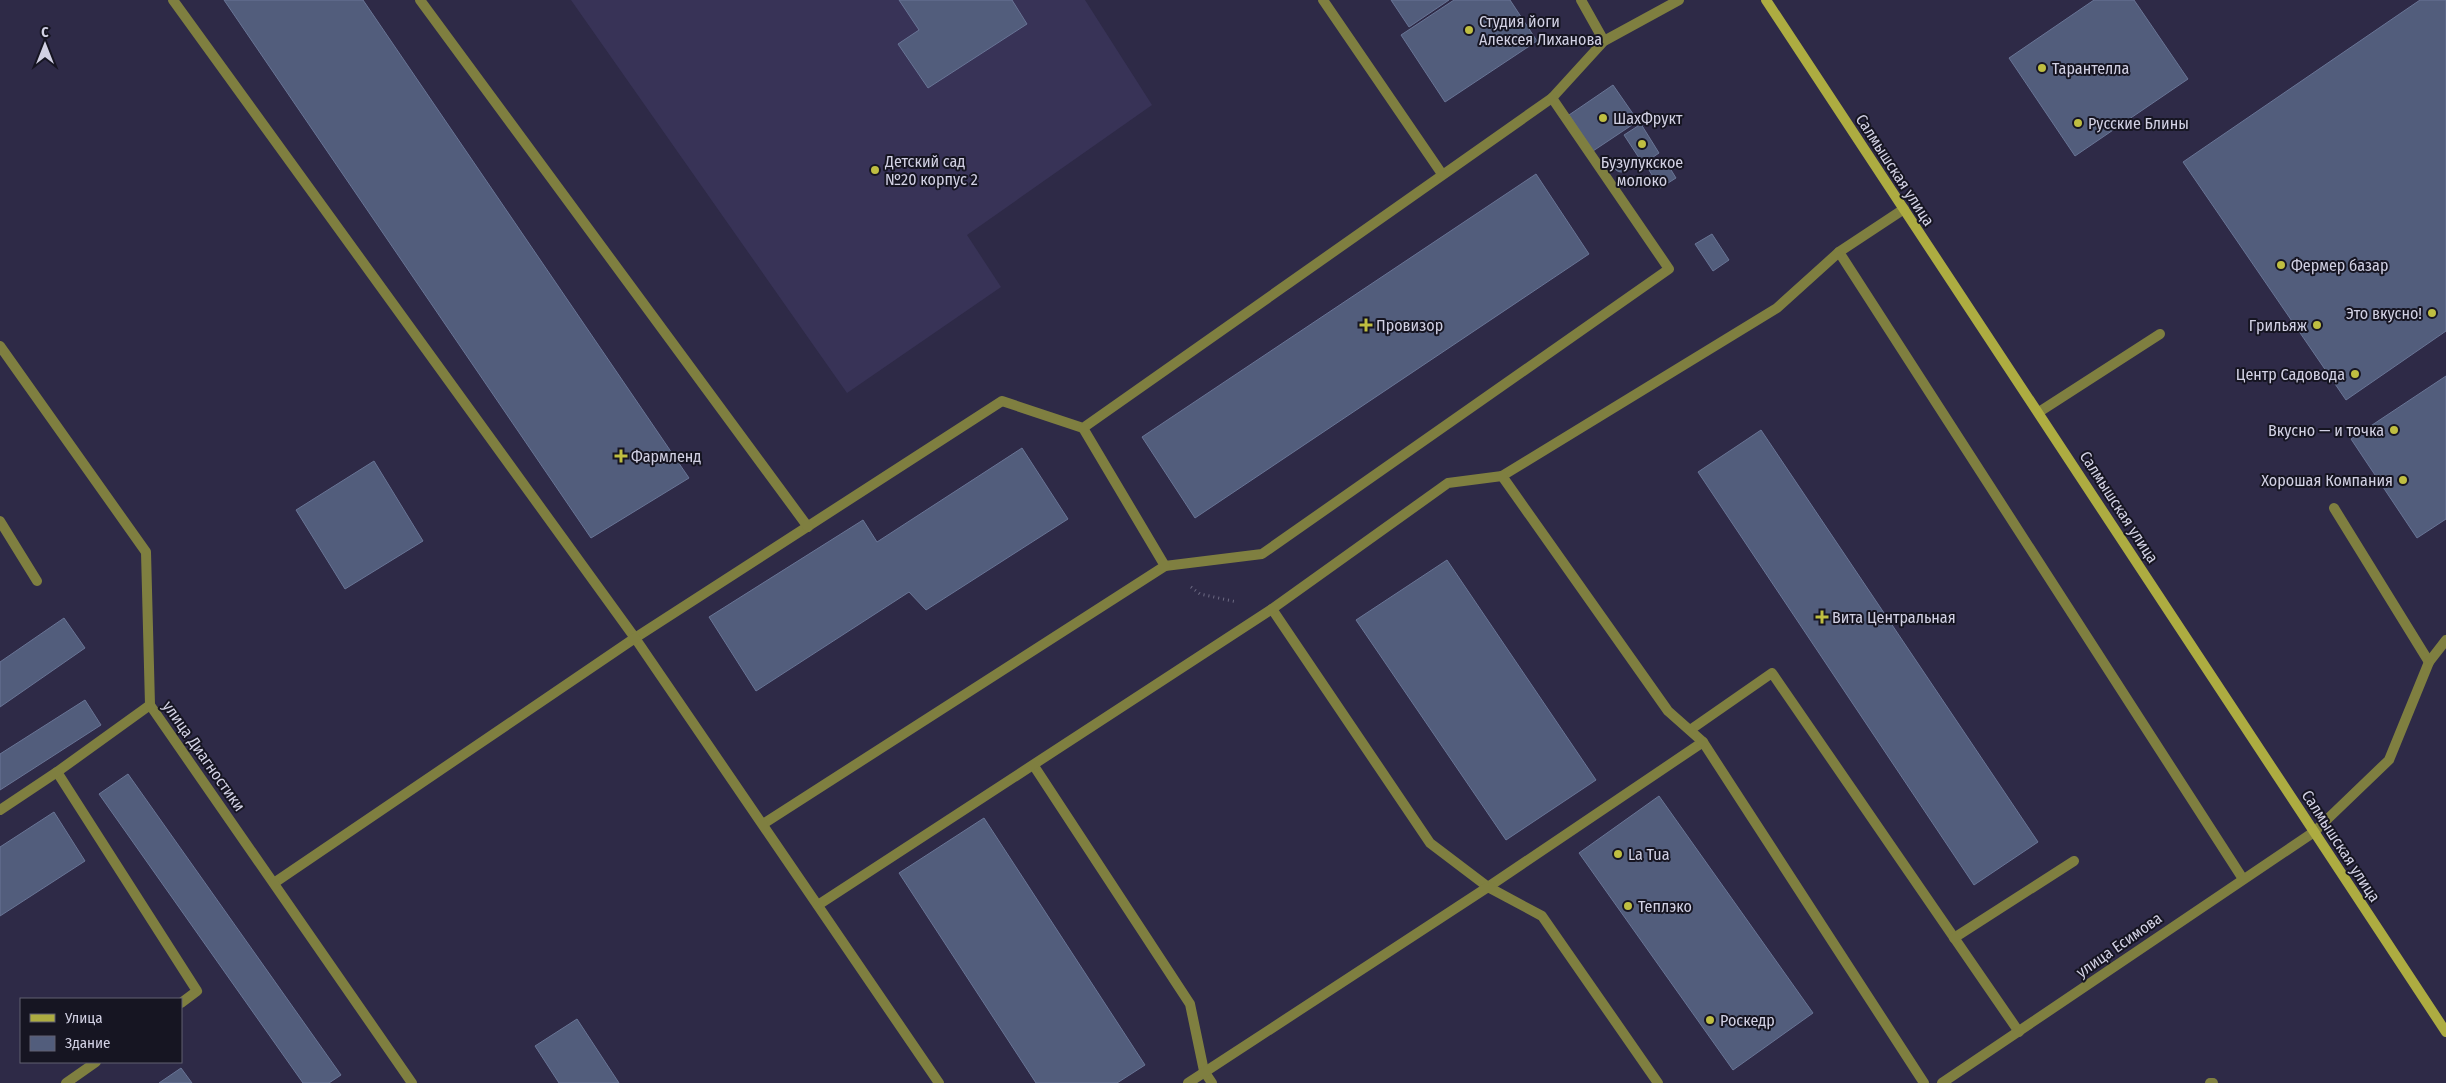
<svg xmlns="http://www.w3.org/2000/svg" width="2446" height="1083" font-family="'Fira Sans Condensed',sans-serif">
<rect width="100%" height="100%" fill="#2e2a47"/>
<polygon fill="#383357" points="571,0 1085,0 1152,105 967,235 1001,287 847,393"/>
<g fill="#525d7c" stroke="#697596">
<polygon points="224,0 363,0 689,478 591,538"/>
<polygon points="899,0 1012,0 1027,24 928,88 898,44 919,30"/>
<polygon points="1391,0 1449,0 1409,27"/>
<polygon points="1454,0 1510,0 1537,41 1445,102 1401,35"/>
<polygon points="2094,0 2134,0 2188,79 2075,156 2009,58"/>
<polygon points="2420,0 2446,0 2446,331 2346,400 2183,162"/>
<polygon points="1613,85 1638,121 1593,151 1569,115"/>
<polygon points="1641,124 1659,153 1643,164 1624,135"/>
<circle cx="1621" cy="165" r="7"/>
<polygon points="1665,160 1676,178 1660,188 1649,170"/>
<polygon points="1536,174 1589,254 1195,518 1142,437"/>
<polygon points="1712,234 1729,260 1713,271 1695,244"/>
<polygon points="2446,376 2446,519 2417,538 2351,439"/>
<polygon points="1761,430 2038,842 1974,885 1698,472"/>
<polygon points="1022,448 1068,519 926,610 909,592 756,691 709,617 863,520 877,542"/>
<polygon points="374,461 423,541 345,589 296,510"/>
<polygon points="1447,560 1596,780 1506,840 1356,620"/>
<polygon points="64,618 85,648 0,707 0,662"/>
<polygon points="85,700 101,725 0,790 0,754"/>
<polygon points="128,774 341,1075 329,1083 303,1083 99,794"/>
<polygon points="1659,796 1813,1013 1733,1070 1579,853"/>
<polygon points="54,812 85,861 0,916 0,847"/>
<polygon points="984,818 1145,1065 1117,1083 1036,1083 899,873"/>
<polygon points="577,1019 619,1083 559,1083 535,1046"/>
<polygon points="181,1068 192,1083 159,1083"/>
</g>
<g fill="none" stroke-linecap="round" stroke-linejoin="round">
<polyline stroke="#6e6b84" stroke-width="3" stroke-dasharray="1 4" stroke-linecap="butt" points="1191,587 1200,594 1237,602"/>
<g stroke="#7f7f40" stroke-width="10">
<polyline points="173,0 635,638 1002,401 1083,428 1552,98 1604,41 1679,0"/>
<polyline points="420,0 808,527"/>
<polyline points="1323,0 1442,174"/>
<polyline points="1581,0 1604,41"/>
<polyline points="1839,252 2243,879"/>
<polyline points="2039,412 2160,334"/>
<polyline points="1502,476 1777,308 1839,252 1904,209"/>
<polyline points="2334,508 2429,662"/>
<polyline points="0,521 37,581"/>
<polyline points="1165,566 1262,554 1669,269 1552,98"/>
<polyline points="1272,609 1430,843 1488,887 1703,742"/>
<polyline points="1690,730 1772,673 2019,1032"/>
<polyline points="1034,766 1190,1004 1204,1071 1212,1083"/>
<polyline points="57,772 197,991 181,1003"/>
<polyline points="0,810 57,772 150,705"/>
<polyline points="763,824 1165,566 1083,428"/>
<polyline points="274,883 635,638 939,1083"/>
<polyline points="818,905 1272,609 1448,483 1502,476 1668,711 1703,742 1924,1083"/>
<polyline points="1954,938 2074,861"/>
<polyline points="66,1083 96,1062"/>
<polyline points="1188,1083 1488,887 1542,916 1658,1083"/>
<polyline points="2210,1083 2213,1083"/>
</g>
<g stroke="#7f7f40" stroke-width="10">
<polyline points="0,346 146,552 150,705 412,1083"/>
<polyline points="2314,832 2389,760 2429,662 2446,640"/>
</g>
<polyline stroke="#7f7f40" stroke-width="10" points="1942,1083 2314,832"/>
<polyline stroke="#adac41" stroke-width="10" points="1766,0 2446,1032"/>
</g>
<g fill="#bfbe41" stroke="#161522" stroke-width="2">
<circle cx="1469" cy="30" r="5"/>
<circle cx="2042" cy="68" r="5"/>
<circle cx="1603" cy="118" r="5"/>
<circle cx="2078" cy="123" r="5"/>
<circle cx="1642" cy="144" r="5"/>
<circle cx="875" cy="170" r="5"/>
<circle cx="2281" cy="265" r="5"/>
<circle cx="2432" cy="313" r="5"/>
<path d="M1363.5 317.5h5v5h5v5h-5v5h-5v-5h-5v-5h5z"/>
<circle cx="2317" cy="325" r="5"/>
<circle cx="2355" cy="374" r="5"/>
<circle cx="2394" cy="430" r="5"/>
<path d="M618.5 448.5h5v5h5v5h-5v5h-5v-5h-5v-5h5z"/>
<circle cx="2403" cy="480" r="5"/>
<path d="M1819.5 609.5h5v5h5v5h-5v5h-5v-5h-5v-5h5z"/>
<circle cx="1618" cy="854" r="5"/>
<circle cx="1628" cy="906" r="5"/>
<circle cx="1710" cy="1020" r="5"/>
</g>
<g text-anchor="middle" dominant-baseline="central" stroke-width="4" stroke-linejoin="round" paint-order="stroke">
<g font-size="16" fill="#d2d1e4" stroke="#161522" text-anchor="start">
<text x="1479" y="21">Студия йоги<tspan x="1479" dy="18">Алексея Лиханова</tspan></text>
<text x="2052" y="68">Тарантелла</text>
<text x="1613" y="118">ШахФрукт</text>
<text x="2088" y="123">Русские Блины</text>
<text x="885" y="161">Детский сад<tspan x="885" dy="18">№20 корпус 2</tspan></text>
<text x="1642" y="162" text-anchor="middle">Бузулукское<tspan x="1642" dy="18">молоко</tspan></text>
<text x="2291" y="265">Фермер базар</text>
<text x="2422" y="313" text-anchor="end">Это вкусно!</text>
<text x="1376" y="325">Провизор</text>
<text x="2307" y="325" text-anchor="end">Грильяж</text>
<text x="2345" y="374" text-anchor="end">Центр Садовода</text>
<text x="2384" y="430" text-anchor="end">Вкусно — и точка</text>
<text x="631" y="456">Фармленд</text>
<text x="2393" y="480" text-anchor="end">Хорошая Компания</text>
<text x="1832" y="617">Вита Центральная</text>
<text x="1628" y="854">La Tua</text>
<text x="1638" y="906">Теплэко</text>
<text x="1720" y="1020">Роскедр</text>
</g>
<g font-size="16" fill="#d2d1e4" stroke="#161522">
<text transform="translate(1895 170) rotate(57)">Салмышская улица</text>
<text transform="translate(2119 507) rotate(57)">Салмышская улица</text>
<text transform="translate(204 756) rotate(55)">улица Диагностики</text>
<text transform="translate(2341 846) rotate(57)">Салмышская улица</text>
<text transform="translate(2119 945) rotate(-35)">улица Есимова</text>
</g>
</g>
<rect x="20" y="998" width="162" height="65" fill="#161522" stroke="#616070"/>
<rect x="30" y="1014" width="25" height="8" fill="#adac41" stroke="#616070"/>
<text x="65" y="1023" font-size="15" fill="#d2d1e4">Улица</text>
<rect x="30" y="1036" width="25" height="15" fill="#525d7c" stroke="#616070"/>
<text x="65" y="1048" font-size="15" fill="#d2d1e4">Здание</text>
<g transform="translate(45 45)" stroke="#161522" stroke-width="4" paint-order="stroke">
<path d="M0-4L9 19L0 12L-9 19Z" fill="#d2d1e4"/>
<text y="-8" font-size="14" font-weight="bold" text-anchor="middle" fill="#d2d1e4">С</text>
</g>
</svg>
